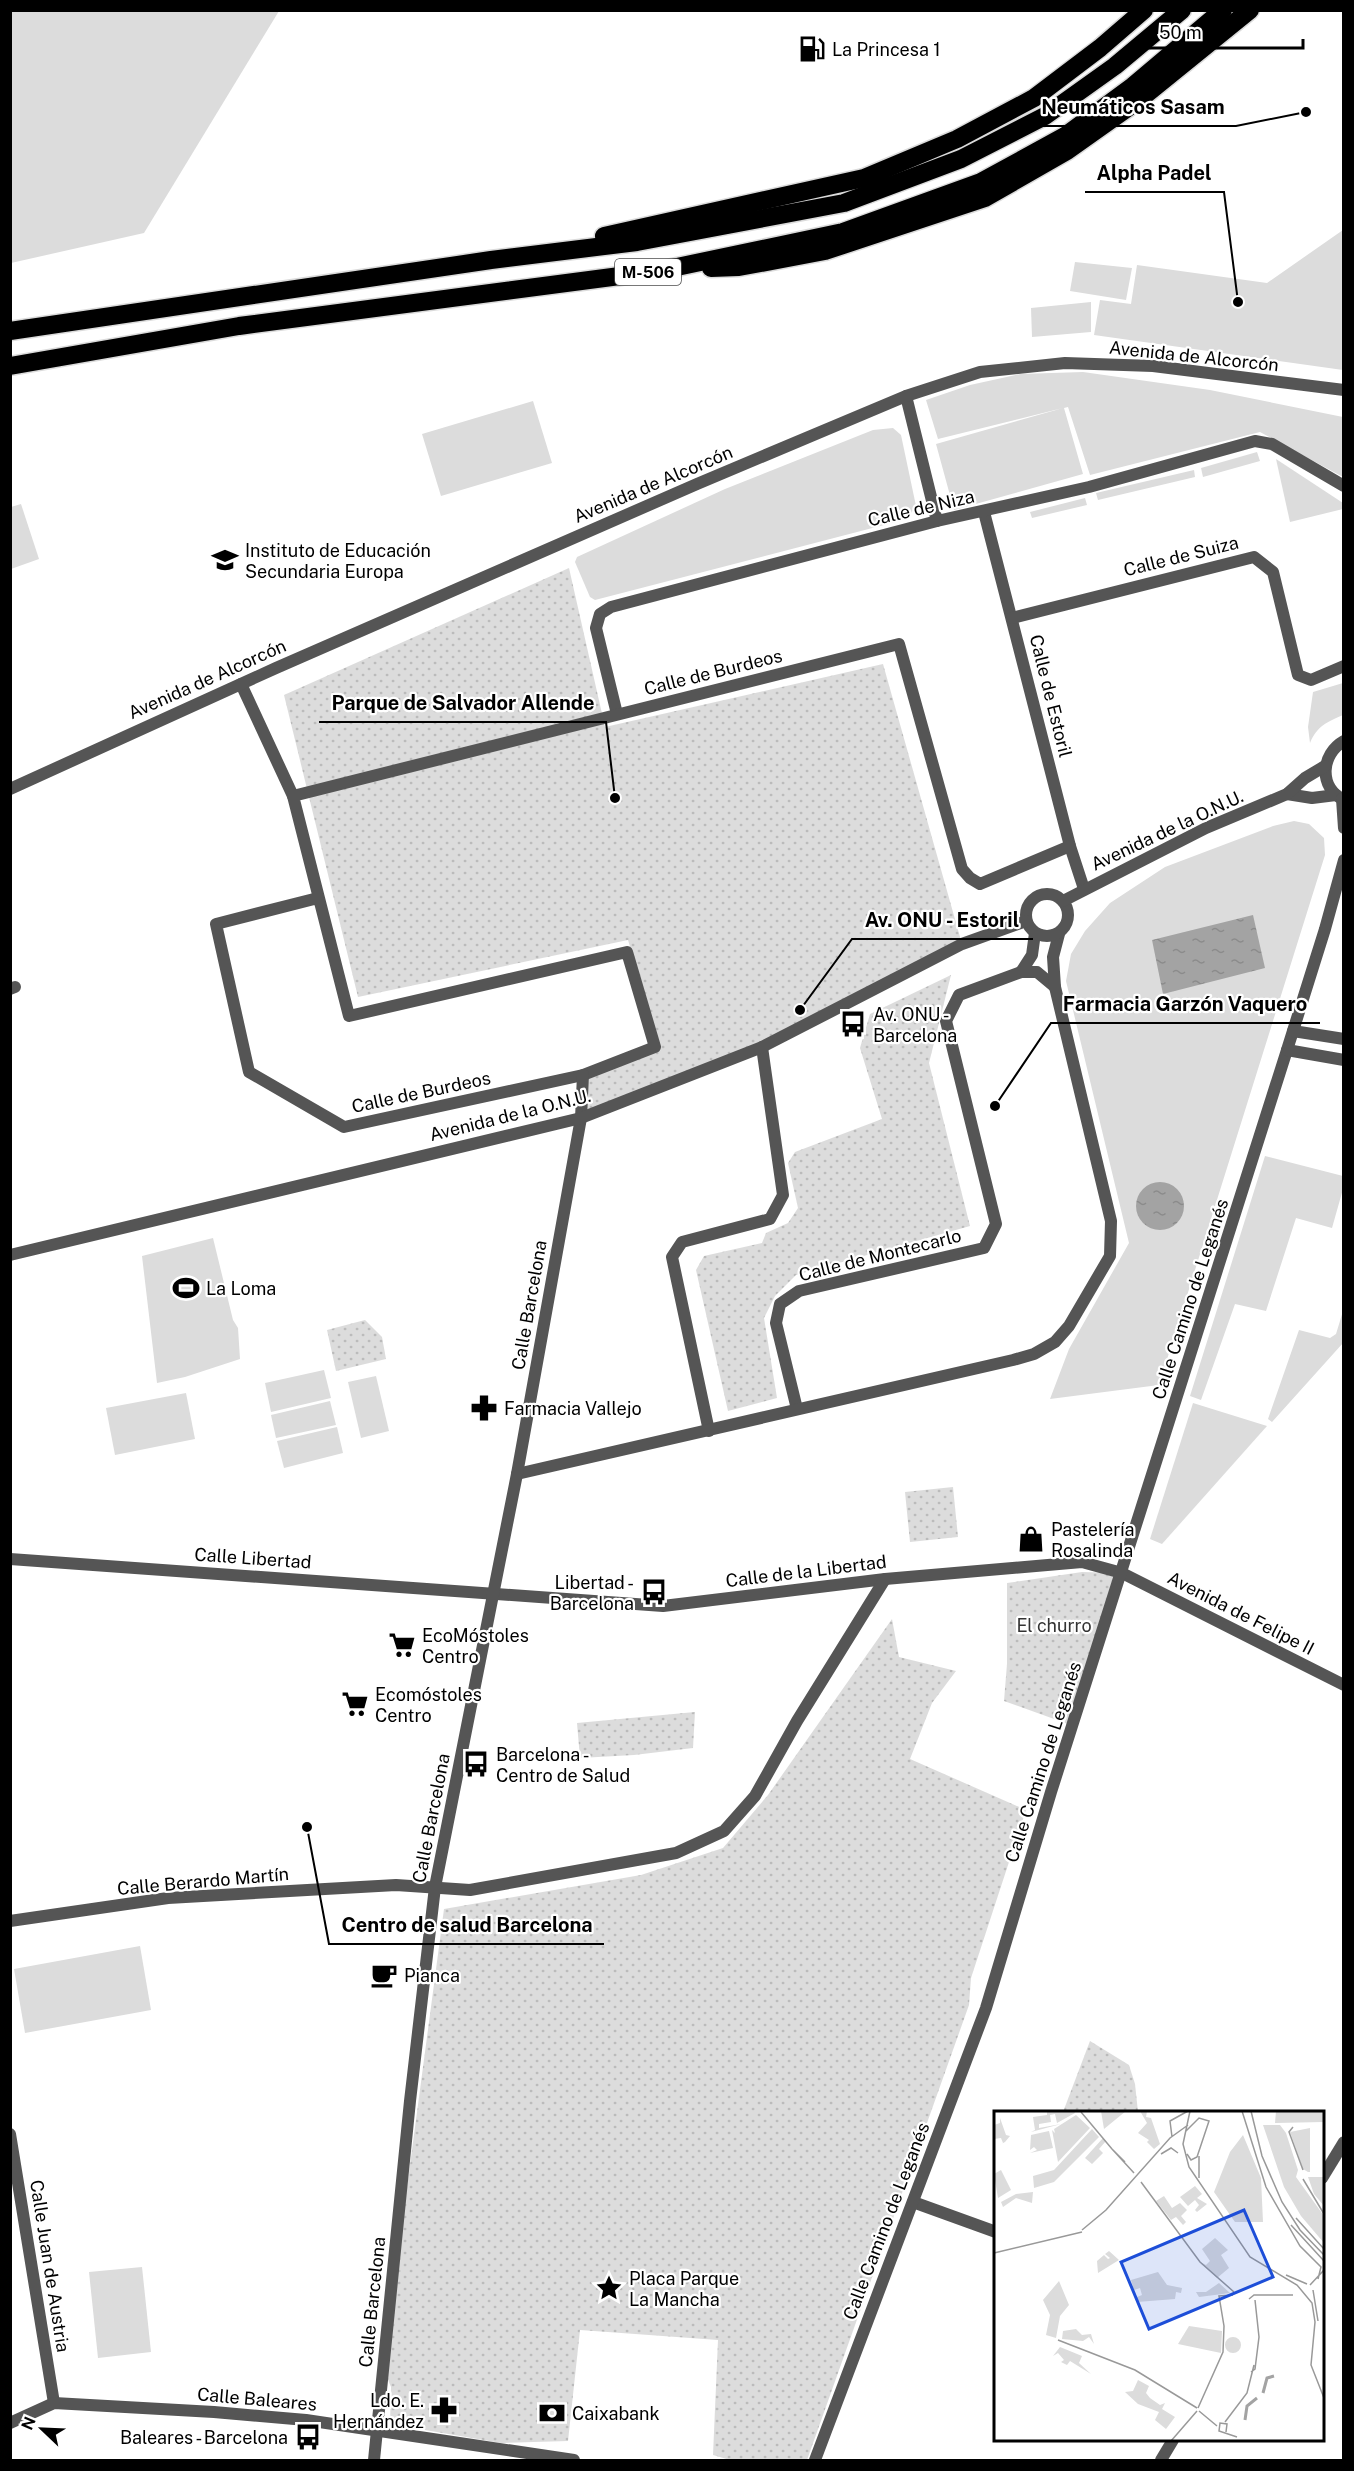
<svg xmlns="http://www.w3.org/2000/svg" width="1354" height="2471" font-family="'Public Sans',sans-serif">
<defs>
<pattern id="park-dots" width="8" height="8" patternUnits="userSpaceOnUse" patternTransform="scale(1.5)"><rect width="8" height="8" fill="#dcdcdc"/><path d="M2 2h.1M6 6h.1" fill="none" stroke="#bbb" stroke-width="1.8" stroke-linecap="round"/></pattern>
<pattern id="water-ripples" width="26" height="14" patternUnits="userSpaceOnUse" patternTransform="scale(1.5)"><rect width="26" height="14" fill="#a3a3a3"/><path d="M2 4q2-2 4 0t4 0M15 11q2-2 4 0t4 0" fill="none" stroke="#8b8b8b"/></pattern>
</defs>
<rect width="100%" height="100%" fill="#fff"/>
<g fill="#dcdcdc">
<polygon points="10,11 11,10 279,11 144,233 11,263"/>
<polygon points="1343,230 1343,370 1094,335 1100,300 1131,304 1137,265 1267,283"/>
<polygon points="1075,262 1132,268 1126,300 1070,291"/>
<polygon points="1091,302 1091,332 1032,337 1031,308"/>
<polygon points="1083,372 1210,390 1343,417 1343,477 1260,432 1090,475 1068,407 1064,408 1083,474 954,510 936,444 1063,408 938,439 926,400 970,385 1020,374"/>
<polygon points="533,401 552,463 441,496 422,434"/>
<polygon points="893,428 901,435 916,506 907,519 595,600 590,597 575,562 577,557 725,489 873,430"/>
<polygon points="1257,452 1260,461 1203,477 1201,468"/>
<polygon points="1276,459 1343,503 1343,509 1290,522"/>
<polygon points="1194,470 1195,477 1098,500 1096,493"/>
<polygon points="1085,498 1087,505 1032,518 1030,512"/>
<polygon points="21,504 39,559 11,569 11,507"/>
<path d="M1343,683V715C1327,722 1317,726 1310,743L1308,727L1313,692Z"/>
<polygon points="1294,821 1309,824 1324,838 1325,855 1159,1385 1050,1399 1069,1349 1129,1243 1066,981 1071,954 1085,931 1110,903 1165,867 1273,826"/>
<polygon points="1265,1156 1343,1176 1343,1189 1332,1228 1296,1218 1266,1311 1235,1304 1201,1400 1190,1396"/>
<polygon points="213,1238 233,1320 238,1328 240,1359 185,1377 157,1383 142,1256"/>
<polygon points="1343,1311 1343,1343 1272,1422 1268,1419 1299,1330 1330,1338 1336,1334"/>
<polygon points="324,1370 331,1398 271,1412 265,1383"/>
<polygon points="376,1376 389,1431 361,1438 348,1382"/>
<polygon points="186,1393 195,1439 115,1455 106,1408"/>
<polygon points="330,1401 336,1425 276,1438 271,1415"/>
<polygon points="1193,1403 1267,1426 1162,1544 1150,1539"/>
<polygon points="337,1427 343,1453 284,1468 277,1441"/>
<polygon points="140,1946 151,2010 25,2033 14,1969"/>
<polygon points="142,2267 151,2352 98,2358 89,2272"/>
</g>
<g fill="url(#park-dots)">
<polygon points="569,568 605,727 883,664 962,944 701,1072 581,1118 589,1078 661,1050 628,940 358,997 284,695"/>
<polygon points="951,975 929,1063 970,1226 796,1275 775,1296 764,1318 777,1398 728,1411 696,1270 704,1256 762,1243 766,1233 788,1223 798,1208 788,1163 795,1152 882,1119 860,1048 870,1014"/>
<polygon points="365,1320 382,1337 386,1359 336,1371 327,1330"/>
<polygon points="953,1487 958,1537 910,1542 905,1492"/>
<polygon points="1082,1572 1122,1573 1068,1724 1004,1701 1007,1664 1007,1583"/>
<polygon points="892,1619 899,1657 956,1671 932,1703 910,1759 1026,1810 971,1978 969,2005 807,2460 730,2460 713,2455 718,2340 580,2330 568,2441 501,2443 390,2424 391,2387 383,2368 444,1909 641,1875 723,1848 768,1795"/>
<polygon points="695,1712 693,1748 634,1755 580,1758 577,1723"/>
<polygon points="1090,2041 1129,2065 1135,2084 1138,2112 1063,2112"/>
</g>
<g fill="url(#water-ripples)">
<polygon points="1253,915 1265,968 1163,994 1152,940"/>
<circle cx="1160" cy="1206" r="24"/>
</g>
<g fill="none" stroke-linecap="round" stroke-linejoin="round">
<g stroke="#dbdbdb" stroke-width="21">
<g id="motorway">
<polyline points="604,236 864,178 957,139 1034,98 1100,48 1144,10"/>
<polyline points="711,268 739,267 825,251 985,198 1067,151 1139,100 1250,10"/>
<polyline points="10,331 491,260 637,242 844,203 961,159 1045,116 1115,66 1182,10"/>
<polyline points="10,366 239,326 658,271 843,232 981,182 1065,136 1133,86 1223,10"/>
</g>
</g>
<g stroke="#555" stroke-width="12">
<polyline points="906,396 937,521"/>
<polyline points="984,512 1070,846 1084,889"/>
<polyline points="1012,618 1254,557 1273,572 1298,675 1311,680 1344,666"/>
<polyline points="241,684 293,796"/>
<polyline points="617,714 596,628 600,614 611,607 937,521 1089,487 1255,441 1272,444 1344,486"/>
<polyline points="10,789 276,668 697,484 906,396 980,372 1065,363 1153,366 1344,390"/>
<polyline points="318,898 216,924 249,1072 344,1127 583,1075 655,1047 627,952 349,1016 293,796 899,644 962,869 970,878 980,884 1070,846"/>
<polyline points="1021,972 1032,955 1035,933"/>
<polyline points="10,989 15,987"/>
<polyline points="797,1409 776,1323 780,1304 799,1291 984,1248 996,1224 946,1021 959,995 1021,972 1037,972 1055,987"/>
<polyline points="709,1431 672,1257 682,1242 770,1219 783,1195 762,1047"/>
<polyline points="517,1474 1013,1360 1034,1354 1055,1342 1069,1326 1110,1256 1111,1221 1055,987 1053,957 1059,934"/>
<polyline points="10,1559 663,1606 885,1579 1082,1562 1122,1573 1344,1685"/>
<polyline points="10,1921 168,1898 396,1885 470,1890 676,1853 724,1831 755,1796 797,1721 885,1579"/>
<polyline points="10,2134 54,2403"/>
<polyline points="1322,2178 1344,2142"/>
<polyline points="913,2202 996,2232"/>
<polyline points="10,2423 54,2403 214,2412 306,2420 574,2460"/>
<polyline points="374,2460 410,2101 435,1887 517,1474 581,1118 583,1075"/>
<polyline points="815,2460 986,2008 1051,1792 1287,1050"/>
<polyline points="1161,2460 1173,2440"/>
</g>
<g stroke="#555" stroke-width="12">
<path d="M1344,741C1321,754 1318,787 1344,800"/>
<polyline points="1287,794 1312,798 1336,795"/>
<polyline points="1342,799 1344,828"/>
<polyline points="1344,860 1325,929 1287,1050 1344,1060"/>
<circle cx="1047" cy="915" r="21"/>
<polyline points="1063,901 1206,828 1287,794 1305,778 1325,766"/>
<polyline points="1293,1031 1344,1039"/>
<polyline points="10,1255 581,1118 762,1047 962,944 1026,921"/>
</g>
<use href="#motorway" stroke="#000" stroke-width="18"/>
</g>
<defs>
<g id="fuel-bare" transform="scale(2.07)"><path d="M-5.5-6h7V0h2V4h1.3V-2.5L3-4.5l.8-.8L6-3V5H2.5V1h-1V6h-7ZM-4.2-4.7v3.2H.2V-4.7Z" fill="#000" stroke="#fff" stroke-width="2.5" paint-order="stroke"/></g>
<g id="school-bare" transform="scale(2.07)"><path d="M0-5L7-2L0 1L-7-2ZM-4 1L0 2.5L4 1V4Q0 6-4 4Z" fill="#000" stroke="#fff" stroke-width="2.5" paint-order="stroke"/></g>
<g id="bus-bare" transform="scale(2.07)"><path d="M-5-6H5V4H4V6H2V4H-2V6H-4V4H-5ZM-3.5-4V0h7V-4ZM-3.5 1.2v1.5H-2V1.2ZM2 1.2v1.5H3.5V1.2Z" fill="#000" stroke="#fff" stroke-width="2.5" paint-order="stroke"/></g>
<g id="stadium-bare" transform="scale(2.07)"><path d="M0-5a6.5 5 0 1 0 0 10a6.5 5 0 1 0 0-10ZM-3.5-1.8h7v3.6h-7Z" fill="#000" stroke="#fff" stroke-width="2.5" paint-order="stroke"/></g>
<g id="pharmacy-bare" transform="scale(2.07)"><path d="M-2-6h4v4h4v4h-4v4h-4v-4h-4v-4h4Z" fill="#000" stroke="#fff" stroke-width="2.5" paint-order="stroke"/></g>
<g id="shop-bare" transform="scale(2.07)"><path d="M-5-2.5h2.3a2.7 3.5 0 0 1 5.4 0H5L5.5 6h-11ZM-1.5-2.5h3a1.5 2.3 0 0 0-3 0Z" fill="#000" stroke="#fff" stroke-width="2.5" paint-order="stroke"/></g>
<g id="supermarket-bare" transform="scale(2.07)"><path d="M-6-5.5h2.5l.6 2H6L4.5 2H-2.5L-4.4-4H-6ZM-1.5 3.2a1.3 1.3 0 1 0 .1 0ZM3 3.2a1.3 1.3 0 1 0 .1 0Z" fill="#000" stroke="#fff" stroke-width="2.5" paint-order="stroke"/></g>
<g id="cafe-bare" transform="scale(2.07)"><path d="M-5.5-4.5H6V0H3Q3 3.5 0 3.5H-2.5Q-5.5 3.5-5.5 0ZM3-3.2v2h1.7v-2ZM-6 4.5H4V6H-6Z" fill="#000" stroke="#fff" stroke-width="2.5" paint-order="stroke"/></g>
<g id="sight-bare" transform="scale(2.07)"><path d="M0-6L1.8-2.2L6-1.7L2.9 1.2L3.7 5.4L0 3.3L-3.7 5.4L-2.9 1.2L-6-1.7L-1.8-2.2Z" fill="#000" stroke="#fff" stroke-width="2.5" paint-order="stroke"/></g>
<g id="bank-bare" transform="scale(2.07)"><path d="M-6-4H6V4H-6ZM0-2.3a2.3 2.3 0 1 0 0 4.6a2.3 2.3 0 1 0 0-4.6Z" fill="#000" stroke="#fff" stroke-width="2.5" paint-order="stroke"/></g>
</defs>
<g fill-rule="evenodd">
<use href="#fuel-bare" x="812" y="49"/>
<use href="#school-bare" x="225" y="560"/>
<use href="#bus-bare" x="853" y="1024"/>
<use href="#stadium-bare" x="186" y="1288"/>
<use href="#pharmacy-bare" x="484" y="1408"/>
<use href="#shop-bare" x="1031" y="1539"/>
<use href="#bus-bare" x="654" y="1592"/>
<use href="#supermarket-bare" x="402" y="1645"/>
<use href="#supermarket-bare" x="355" y="1704"/>
<use href="#bus-bare" x="476" y="1764"/>
<use href="#cafe-bare" x="384" y="1975"/>
<use href="#sight-bare" x="609" y="2288"/>
<use href="#pharmacy-bare" x="444" y="2410"/>
<use href="#bank-bare" x="552" y="2413"/>
<use href="#bus-bare" x="308" y="2437"/>
</g>
<g text-anchor="middle" dominant-baseline="central" stroke-width="4.5" stroke-linejoin="round" paint-order="stroke">
<rect fill="#fff" stroke="#4c4c4c" stroke-width="1.5" x="615" y="259" width="66" height="26" rx="4.5"/>
<g font-size="16" font-weight="bold" fill="#000">
<text x="648" y="272">M-506</text>
</g>
<g font-size="18" fill="#000" stroke="#fff" text-anchor="start">
<text x="832" y="49">La Princesa 1</text>
<text x="245" y="550">Instituto de Educación<tspan x="245" dy="21">Secundaria Europa</tspan></text>
<text x="873" y="1014">Av. ONU -<tspan x="873" dy="21">Barcelona</tspan></text>
<text x="206" y="1288">La Loma</text>
<text x="504" y="1408">Farmacia Vallejo</text>
<text x="1051" y="1529">Pastelería<tspan x="1051" dy="21">Rosalinda</tspan></text>
<text x="634" y="1582" text-anchor="end">Libertad -<tspan x="634" dy="21">Barcelona</tspan></text>
<text x="422" y="1635">EcoMóstoles<tspan x="422" dy="21">Centro</tspan></text>
<text x="375" y="1694">Ecomóstoles<tspan x="375" dy="21">Centro</tspan></text>
<text x="496" y="1754">Barcelona -<tspan x="496" dy="21">Centro de Salud</tspan></text>
<text x="404" y="1975">Pianca</text>
<text x="629" y="2278">Placa Parque<tspan x="629" dy="21">La Mancha</tspan></text>
<text x="424" y="2400" text-anchor="end">Ldo. E.<tspan x="424" dy="21">Hernández</tspan></text>
<text x="572" y="2413">Caixabank</text>
<text x="288" y="2437" text-anchor="end">Baleares - Barcelona</text>
</g>
<g font-size="18" fill="#000" stroke="#fff">
<text transform="translate(1194 356) rotate(6)">Avenida de Alcorcón</text>
<text transform="translate(653 484) rotate(-23)">Avenida de Alcorcón</text>
<text transform="translate(921 508) rotate(-13)">Calle de Niza</text>
<text transform="translate(1181 556) rotate(-14)">Calle de Suiza</text>
<text transform="translate(713 672) rotate(-14)">Calle de Burdeos</text>
<text transform="translate(207 679) rotate(-24)">Avenida de Alcorcón</text>
<text transform="translate(1051 696) rotate(76)">Calle de Estoril</text>
<text transform="translate(1167 830) rotate(-25)">Avenida de la O.N.U.</text>
<text transform="translate(421 1092) rotate(-12)">Calle de Burdeos</text>
<text transform="translate(510 1115) rotate(-14)">Avenida de la O.N.U.</text>
<text transform="translate(880 1255) rotate(-14)">Calle de Montecarlo</text>
<text transform="translate(1190 1299) rotate(-72)">Calle Camino de Leganés</text>
<text transform="translate(529 1305) rotate(-80)">Calle Barcelona</text>
<text transform="translate(253 1558) rotate(4)">Calle Libertad</text>
<text transform="translate(806 1571) rotate(-7)">Calle de la Libertad</text>
<text transform="translate(1241 1613) rotate(27)">Avenida de Felipe II</text>
<text transform="translate(1043 1762) rotate(-72)">Calle Camino de Leganés</text>
<text transform="translate(431 1818) rotate(-79)">Calle Barcelona</text>
<text transform="translate(203 1881) rotate(-5)">Calle Berardo Martín</text>
<text transform="translate(886 2221) rotate(-69)">Calle Camino de Leganés</text>
<text transform="translate(50 2266) rotate(81)">Calle Juan de Austria</text>
<text transform="translate(372 2302) rotate(-84)">Calle Barcelona</text>
<text transform="translate(257 2399) rotate(5)">Calle Baleares</text>
</g>
<g font-size="18" fill="#333" stroke="#fff">
<text x="1054" y="1625">El churro</text>
</g>
</g>
<g transform="translate(994 2111)">
<rect width="330" height="330" fill="#fff"/>
<path d="M146,0H153L152,6L157,7L166,33L160,38L153,31L155,29L144,22L153,12ZM316,17V61H314L309,58L296,21ZM98,18L105,26L60,71L40,77L39,65L60,59ZM249,24L267,67L269,111H241L220,81L236,41ZM314,66H330V95L320,83ZM201,75L208,83L203,87L213,93L203,101L201,99L205,94L201,89L194,95L186,86ZM225,172L236,182L205,186L202,181H212ZM195,215L228,220L227,242L184,233ZM144,269L155,275L152,282L156,287L166,294L171,292L168,298L181,306L172,318L161,309L165,301L144,293L131,281L139,280Z" fill="#dcdcdc"/>
<path d="M107,0H132L110,18Z" fill="#dcdcdc"/>
<path d="M53,0H80L81,2L63,12L61,3L56,4L57,11L45,13V17L67,13L37,21L41,19L39,6L53,4ZM282,0H330V11L281,12ZM82,4L96,17L64,51L58,19L61,22L60,18ZM6,7L12,24L16,25L11,31L0,37L9,32L7,27L0,28V14L6,12ZM269,14H286L292,22L304,59L302,66L330,105V132L307,105L290,76ZM55,20L59,37L36,42L43,39L40,36L36,39L37,24ZM109,27L112,30L105,38L109,42L98,53L91,47ZM7,59L17,79L4,87L0,63ZM39,81L38,92L22,87L9,96L7,91L22,83ZM170,85L178,97L186,92L193,99L187,105L192,111L189,114L182,106L177,109L162,90ZM221,127L234,139L227,144L235,157L223,167L206,151L212,154L216,150L208,138ZM115,140L125,149L104,162L103,150L110,144L114,148L116,147L111,143ZM164,161L173,174L188,177L187,182L182,181L181,188L143,191V186L148,184L146,177L140,179L137,169ZM65,170L75,194L66,205L62,227L52,224L56,204L49,189ZM82,218L88,224L97,223L100,233L95,226L89,230L68,228L69,220ZM231 234a8 8 0 1 1 16 0a8 8 0 1 1-16 0ZM66,236L88,245L85,252L97,263L76,250L73,254L67,251L70,249L64,242L59,245Z" fill="#dcdcdc"/>
<path fill="none" stroke="#a3a3a3" stroke-width="3" d="M269,282L273,267L280,265M251,309L253,295L263,287"/>
<path fill="none" stroke="#999" stroke-width="1.5" d="M196,0L189,33L195,56L256,146L303,174L318,192L321,211L317,254L330,287M248,0L272,76L306,135L327,156L324,168M257,0L268,45L288,91L306,119L330,144M87,1L118,38M299,16L295,21L309,59M192,20L205,7L215,10L203,46L197,49L193,43M178,26L176,10L194,0M118,38L140,62M118,38L131,51M167,43L177,37L184,42M205,45V67M309,68L330,103M147,71L206,151L240,181M302,107L330,138M297,114L330,150M88,119L112,99L176,27L194,14M0,142L88,121M292,164L313,173M316,174L330,159M319,179L324,210M255,188L260,184H299M64,229L141,259L203,297M257,261L261,258L265,226L261,189M204,297L229,241L230,215L225,185L239,184M205,300L223,315M231,311L253,282L260,254M232,321L233,313L226,312L225,320L243,326M177,330L203,300"/>
<path fill="#1d4ed8" fill-opacity="0.15" stroke="#1d4ed8" stroke-width="3" d="M250,99L279,166L155,218L127,151Z"/>
<rect width="330" height="330" fill="none" stroke="#000" stroke-width="3"/>
</g>
<path fill="none" stroke="#000" stroke-width="2" d="M1306 112L1236 126H1029M1238 302L1224 192H1085M615 798L606 722H319M800 1010L852 939H1033M995 1106L1051 1023H1320M307 1827L329 1944H604"/>
<g fill="#000" stroke="#fff" stroke-width="2">
<circle cx="1306" cy="112" r="6"/>
<circle cx="1238" cy="302" r="6"/>
<circle cx="615" cy="798" r="6"/>
<circle cx="800" cy="1010" r="6"/>
<circle cx="995" cy="1106" r="6"/>
<circle cx="307" cy="1827" r="6"/>
</g>
<g font-size="20" text-anchor="middle" font-weight="bold" fill="#000" stroke="#fff" stroke-width="4.5" stroke-linejoin="round" paint-order="stroke">
<text x="1133" y="114">Neumáticos Sasam</text>
<text x="1154" y="180">Alpha Padel</text>
<text x="463" y="710">Parque de Salvador Allende</text>
<text x="942" y="927">Av. ONU - Estoril</text>
<text x="1185" y="1011">Farmacia Garzón Vaquero</text>
<text x="467" y="1932">Centro de salud Barcelona</text>
</g>
<rect width="1354" height="2471" fill="none" stroke="#000000" stroke-width="24"/>
<g transform="translate(42 2429) rotate(293)" stroke="#ffffff" stroke-width="4.5" paint-order="stroke">
<path d="M0-4.5L10 22L0 15L-10 22Z" fill="#000000"/>
<text y="-9" font-size="16" font-weight="bold" text-anchor="middle" fill="#000000">N</text>
</g>
<path d="M1150 39v9h153v-9" fill="none" stroke="#000000" stroke-width="3"/>
<text x="1159" y="39" font-size="18" fill="#000000" stroke="#ffffff" stroke-width="4.5" paint-order="stroke">50 m</text>
</svg>
